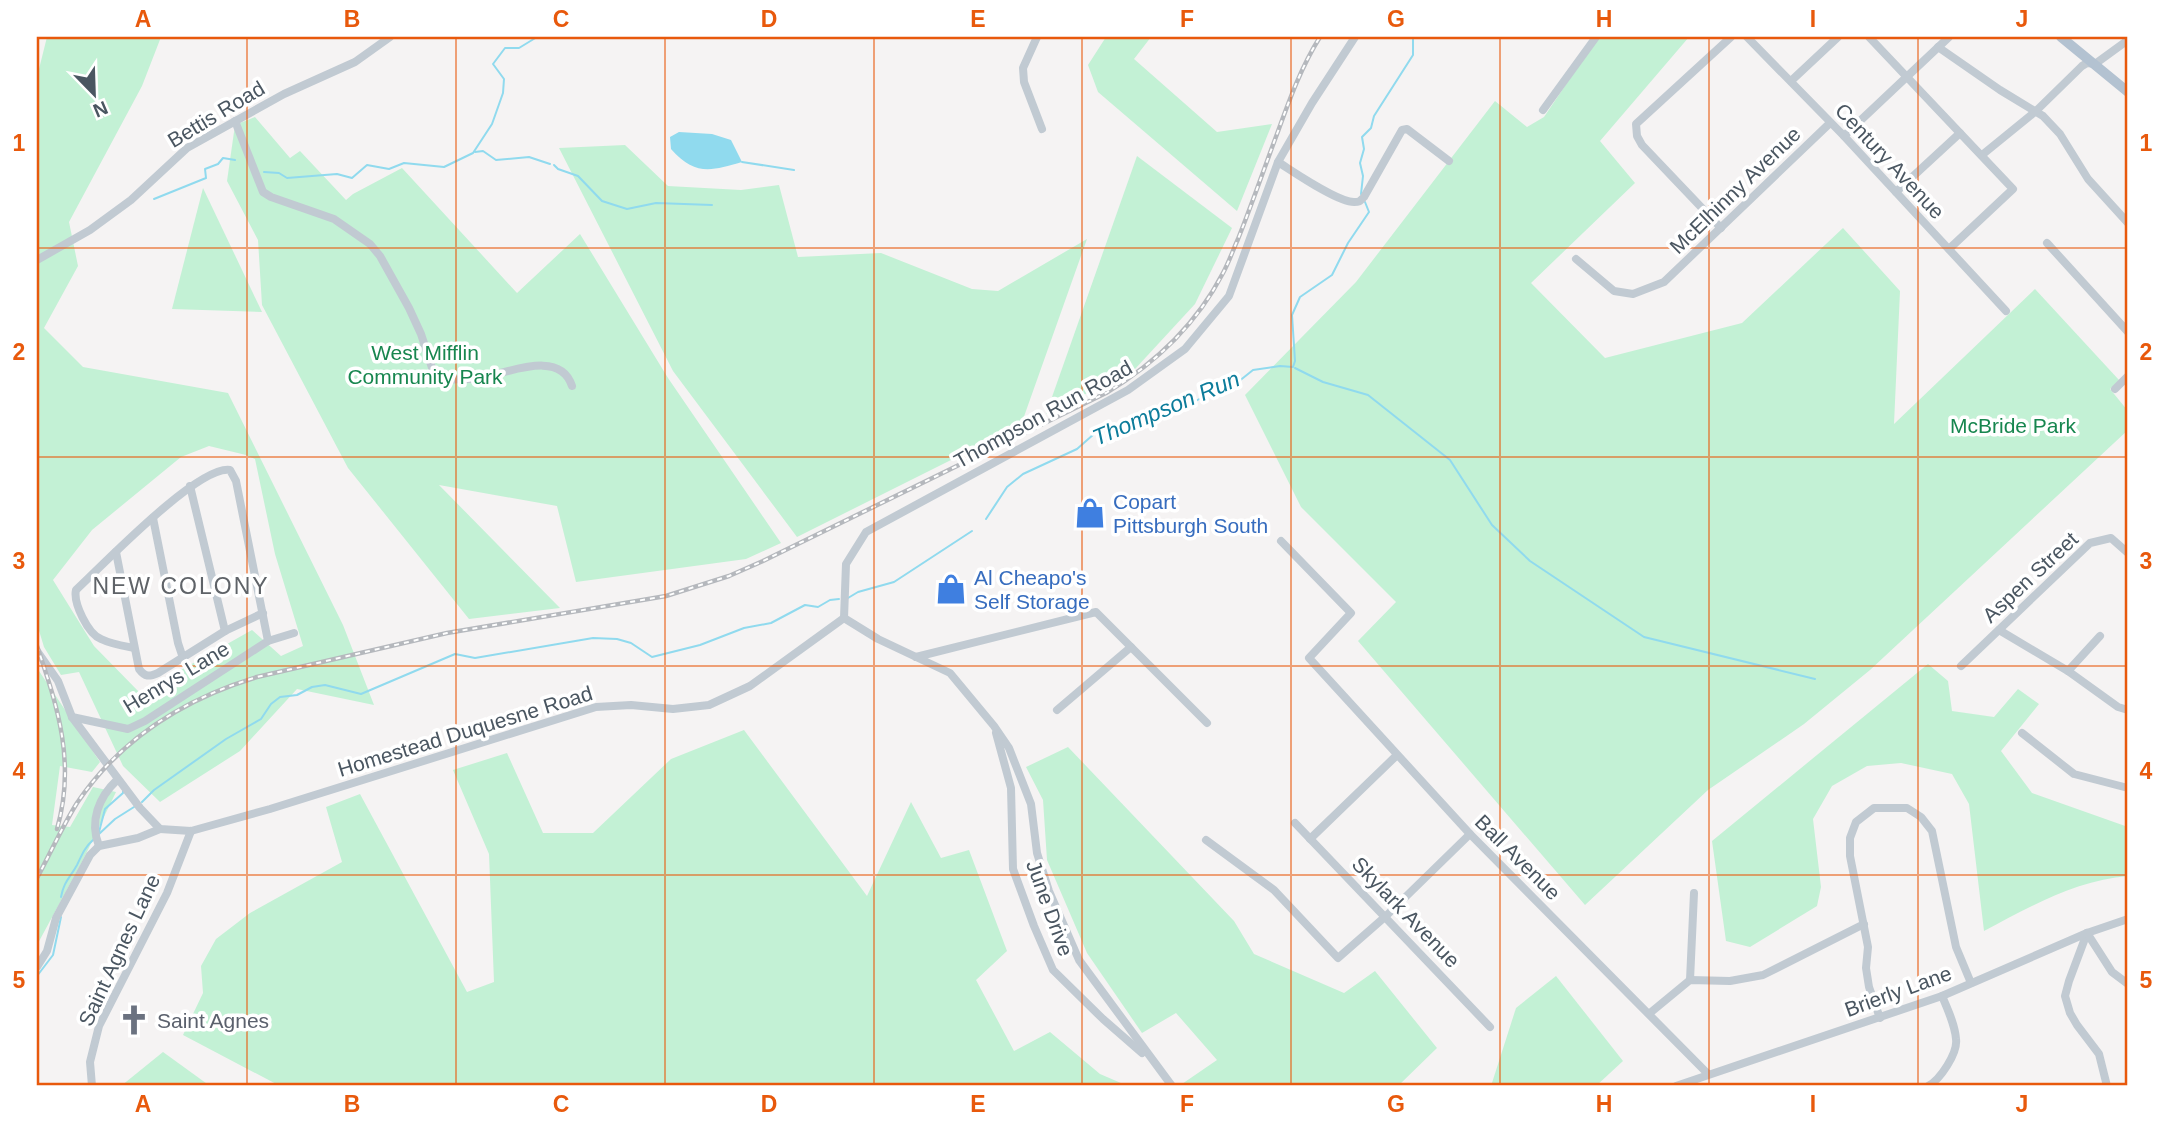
<svg xmlns="http://www.w3.org/2000/svg" width="2165" height="1123" font-family="Helvetica,sans-serif">
<rect width="100%" height="100%" fill="#f5f3f3"/>
<g fill="#c3f1d5" fill-rule="evenodd">
<path d="M47,37H161L142,86L69,222L78,266L44,328L83,367L228,393L343,625L374,705L297,689L240,751L160,802L123,766L79,672L61,675L44,647L37,624V77ZM209,446L246,455L255,459L275,554L303,646L281,656L252,630L140,693L94,646L53,580L92,530L181,457Z"/>
<polygon points="1106,37 1151,37 1134,59 1217,132 1272,124 1237,211 1098,92 1088,65"/>
<polygon points="1598,37 1689,37 1600,141 1635,183 1531,283 1605,358 1742,323 1843,228 1900,291 1894,424 2035,289 2119,380 2110,389 2128,411 2128,430 1870,670 1804,724 1708,790 1585,905 1358,641 1396,602 1301,507 1245,395 1356,282 1495,101 1527,127 1544,117"/>
<polygon points="255,117 290,158 300,151 346,200 353,194 402,168 517,293 580,234 668,378 781,543 746,559 576,582 557,506 439,485 560,608 469,619 348,468 262,305 258,240 227,181 235,125"/>
<polygon points="625,145 668,186 741,190 779,185 798,257 881,253 972,289 998,291 1087,239 1021,425 797,537 673,371 559,148"/>
<polygon points="1137,156 1232,228 1195,304 1135,369 1046,414"/>
<polygon points="203,188 262,312 172,309"/>
<path d="M1928,664L1948,681L1952,711L1994,717L2018,689L2039,704L2001,751L2032,793L2128,827V876C2077,880 2029,907 1984,931L1969,804L1952,774L1901,763L1867,766L1832,786L1813,819L1821,887L1817,906L1750,947L1726,941L1712,841Z"/>
<polygon points="37,668 100,762 92,772 60,766 52,825 70,827 93,787 116,792 84,858 37,945"/>
<polygon points="744,730 867,896 911,802 941,858 969,850 1007,951 976,980 1014,1051 1050,1032 1100,1074 1128,1086 280,1086 183,1035 203,993 201,966 216,939 250,913 342,862 326,807 360,794 467,992 494,982 489,854 453,770 507,753 543,833 593,833 671,759"/>
<polygon points="1068,747 1234,921 1254,954 1344,993 1375,971 1437,1048 1398,1086 1179,1086 1217,1060 1176,1013 1142,1033 1087,953 1047,860 1043,800 1026,767"/>
<polygon points="1556,976 1623,1061 1596,1086 1491,1086 1516,1008"/>
<polygon points="163,1052 210,1086 121,1086"/>
</g>
<path fill="#90daee" d="M679,132L712,134L731,140L742,162C711,171 695,176 671,149L670,137Z"/>
<g fill="none" stroke-linecap="round" stroke-linejoin="round">
<g stroke="#90daee" stroke-width="2">
<polyline points="475,152 483,151 496,160 529,157 550,164"/>
<polyline points="742,162 794,170"/>
<polyline points="554,165 558,169 578,176 602,201 627,209 656,203 712,205"/>
<polyline points="264,172 279,173 287,178 337,174 352,178 367,165 389,169 404,163 444,167 473,153 492,124 503,93 504,79 493,64 505,48 519,48 537,37"/>
<polyline points="1361,194 1363,176 1360,163 1364,149 1362,137 1371,128 1374,116 1413,55 1413,37"/>
<polyline points="154,199 206,178 205,169 218,164 223,158 235,160"/>
<polyline points="1295,368 1323,382 1368,395 1450,460 1492,525 1530,561 1644,637 1815,679"/>
<polyline points="986,519 1007,487 1023,474 1077,449 1094,434 1162,406 1194,402 1217,389 1233,386 1253,370 1280,366 1293,367 1295,361 1292,315 1300,297 1332,275 1348,243 1369,212 1365,202"/>
<polyline points="848,598 858,592 894,582 972,531"/>
<polyline points="142,802 154,790 226,739 261,719 271,704 280,697 297,695 312,687 325,685 361,694 455,654 475,658 593,638 617,639 631,643 652,657 700,645 744,628 771,623 805,605 818,607 830,600 839,599"/>
<polyline points="99,832 105,809 123,793 123,791"/>
<polyline points="99,834 115,819 134,807"/>
<path d="M61,897C64,881 70,878 77,865C82,855 84,848 93,840"/>
<polyline points="37,976 53,955 61,917"/>
</g>
<g stroke="#c1cad2" stroke-width="8">
<polyline points="1037,37 1023,68 1024,82 1042,129"/>
<polyline points="1747,37 1844,136 2006,311"/>
<polyline points="1869,37 2013,189 1949,249"/>
<polyline points="1938,47 2000,90 2043,116 2060,134 2088,179 2128,223"/>
<polyline points="1791,81 1838,37"/>
<polyline points="1543,110 1596,37"/>
<path d="M235,121L263,192L271,197L334,219L370,244L380,256L409,308L421,334L436,380C450,379 465,380 479,378C506,374 560,348 572,386"/>
<polyline points="1844,136 1949,37"/>
<polyline points="1982,155 2036,111 2082,66 2087,63 2095,64 2128,40"/>
<path d="M1278,162C1294,172 1337,202 1354,202C1360,202 1360,201 1364,197L1402,130L1407,129L1449,161"/>
<polyline points="1896,192 1960,133"/>
<polyline points="1721,228 1642,145 1637,136 1636,124 1731,37"/>
<polyline points="2047,243 2128,332"/>
<polyline points="1576,259 1614,291 1633,294 1664,282 1830,123"/>
<polyline points="37,260 90,230 131,200 187,148 284,94 355,62 390,37"/>
<polyline points="2115,389 2128,376"/>
<polyline points="190,486 225,631"/>
<polyline points="153,518 178,643 183,658"/>
<polyline points="1281,541 1351,613 1309,658 1470,834 1708,1074"/>
<path d="M116,552L139,669C145,677 149,677 158,673L225,631L263,613"/>
<polyline points="844,618 846,564 866,532 1128,390 1185,349 1229,296 1278,162 1312,103 1355,37"/>
<polyline points="844,618 878,639 950,673 994,726 1009,748 1031,804 1037,853 1049,891 1079,960 1172,1086"/>
<polyline points="1999,630 2068,671 2118,707 2128,710"/>
<polyline points="268,641 294,633"/>
<polyline points="37,651 58,681 72,717 140,808 160,829 191,831 270,809 596,707 631,705 673,709 709,705 750,686 844,618"/>
<polyline points="916,657 1096,612 1207,723"/>
<polyline points="1961,666 2090,543 2111,538 2128,553"/>
<polyline points="2068,671 2100,636"/>
<polyline points="1057,710 1131,647"/>
<path d="M72,717L128,729L145,721L268,641L236,481L230,470C198,465 102,566 76,590C73,603 88,634 101,639C111,644 124,646 134,648"/>
<polyline points="996,733 1011,788 1013,869 1034,926 1053,970 1103,1019 1142,1053"/>
<polyline points="2022,733 2074,774 2128,788"/>
<polyline points="1295,823 1490,1027"/>
<polyline points="1310,839 1396,756"/>
<polyline points="1206,840 1274,890 1338,958 1386,916 1470,834"/>
<path d="M99,846C89,821 99,797 117,780"/>
<polyline points="2087,933 2069,981 2065,996 2070,1013 2077,1025 2099,1054 2107,1086"/>
<polyline points="2087,933 2112,972 2128,984"/>
<polyline points="37,967 47,951 56,918 90,855 99,846 138,838 160,829"/>
<polyline points="1690,980 1694,893"/>
<polyline points="1650,1013 1690,980 1730,981 1763,975 1864,924"/>
<polyline points="1880,1018 1869,987 1866,968 1868,947 1850,856 1850,838 1856,822 1874,808 1907,808 1921,817 1932,831 1956,947 1971,983"/>
<polyline points="92,1086 90,1062 99,1026 167,893 191,831"/>
<polyline points="1676,1086 1942,996 2087,933 2128,919"/>
<path d="M1928,1086C1940,1080 1958,1053 1956,1039C1955,1025 1948,1010 1942,996"/>
</g>
<polyline stroke="#b3c2d1" stroke-width="10" points="2061,37 2128,92"/>
<g stroke="#b5b8bd" stroke-width="4.5">
<g id="rail">
<path d="M37,646C58,708 76,763 57,829"/>
<path d="M37,878C50,854 62,827 77,803C121,738 184,699 257,677L447,633L666,596L729,576L763,561L1106,393C1156,363 1196,325 1223,273C1229,262 1233,250 1238,239C1252,204 1264,169 1277,134C1289,101 1301,67 1320,37"/>
</g>
</g>
<use href="#rail" stroke="#fff" stroke-width="2" stroke-dasharray="5" stroke-linecap="butt"/>
</g>
<path fill="none" stroke="#e8590c" stroke-width="2" stroke-opacity="0.55" d="M247,37V1086M456,37V1086M665,37V1086M874,37V1086M1082,37V1086M1291,37V1086M1500,37V1086M1709,37V1086M1918,37V1086M37,248H2128M37,457H2128M37,666H2128M37,875H2128"/>
<defs>
<g id="shop-bare" transform="scale(2.415)"><path d="M-5-2.5h2.3a2.7 3.5 0 0 1 5.4 0H5L5.5 6h-11ZM-1.5-2.5h3a1.5 2.3 0 0 0-3 0Z" fill="#3f7fe0" stroke="#fff" stroke-width="2.5" paint-order="stroke"/></g>
<g id="church-bare" transform="scale(2.415)"><path d="M-1.2-6h2.4v3.5h3.3v2.4h-3.3V6h-2.4V-.1h-3.3v-2.4h3.3Z" fill="#6b7280" stroke="#fff" stroke-width="2.5" paint-order="stroke"/></g>
</defs>
<g fill-rule="evenodd">
<use href="#shop-bare" x="1090" y="513"/>
<use href="#shop-bare" x="951" y="589"/>
<use href="#church-bare" x="134" y="1020"/>
</g>
<g text-anchor="middle" dominant-baseline="central" stroke-width="7" stroke-linejoin="round" paint-order="stroke">
<g font-size="21" fill="#4a5661" stroke="#fff">
<text transform="translate(216 114) rotate(-31)">Bettis Road</text>
<text transform="translate(1890 161) rotate(47)">Century Avenue</text>
<text transform="translate(1735 190) rotate(-44)">McElhinny Avenue</text>
<text transform="translate(1043 414) rotate(-29)">Thompson Run Road</text>
<text transform="translate(2030 577) rotate(-43)">Aspen Street</text>
<text transform="translate(176 677) rotate(-31)">Henrys Lane</text>
<text transform="translate(465 731) rotate(-17)">Homestead Duquesne Road</text>
<text transform="translate(1518 857) rotate(45)">Ball Avenue</text>
<text transform="translate(1050 908) rotate(70)">June Drive</text>
<text transform="translate(1406 912) rotate(46)">Skylark Avenue</text>
<text transform="translate(119 950) rotate(-65)">Saint Agnes Lane</text>
<text transform="translate(1898 991) rotate(-20)">Brierly Lane</text>
</g>
<g font-size="21" fill="#17864f" stroke="#fff">
<text x="425" y="352">West Mifflin<tspan x="425" dy="24">Community Park</tspan></text>
<text x="2013" y="425">McBride Park</text>
</g>
<g font-size="21" fill="#366cbe" stroke="#fff" text-anchor="start">
<text x="1113" y="501">Copart<tspan x="1113" dy="24">Pittsburgh South</tspan></text>
<text x="974" y="577">Al Cheapo's<tspan x="974" dy="24">Self Storage</tspan></text>
</g>
<g font-size="21" fill="#5b616d" stroke="#fff" text-anchor="start">
<text x="157" y="1020">Saint Agnes</text>
</g>
<g font-size="23" font-style="italic" fill="#0c7c9b" stroke="#fff">
<text transform="translate(1166 408) rotate(-23)">Thompson Run</text>
</g>
<g font-size="23" letter-spacing="2" fill="#5f6368" stroke="#fff">
<text x="181" y="586">NEW COLONY</text>
</g>
</g>
<rect width="2165" height="1123" fill="none" stroke="#ffffff" stroke-width="77"/>
<g transform="translate(94 94) rotate(157)" stroke="#ffffff" stroke-width="5" paint-order="stroke">
<path d="M0-5L12 26L0 18L-12 26Z" fill="#4a5661"/>
<text y="-10" font-size="19" font-weight="bold" text-anchor="middle" fill="#4a5661">N</text>
</g>
<rect x="38" y="38" width="2088" height="1046" fill="none" stroke="#e8590c" stroke-width="2.5"/>
<g font-size="23" text-anchor="middle" font-weight="bold" fill="#e8590c">
<text x="143" y="27">A</text>
<text x="352" y="27">B</text>
<text x="561" y="27">C</text>
<text x="769" y="27">D</text>
<text x="978" y="27">E</text>
<text x="1187" y="27">F</text>
<text x="1396" y="27">G</text>
<text x="1604" y="27">H</text>
<text x="1813" y="27">I</text>
<text x="2022" y="27">J</text>
<text x="19" y="151">1</text>
<text x="2146" y="151">1</text>
<text x="19" y="360">2</text>
<text x="2146" y="360">2</text>
<text x="19" y="569">3</text>
<text x="2146" y="569">3</text>
<text x="19" y="779">4</text>
<text x="2146" y="779">4</text>
<text x="19" y="988">5</text>
<text x="2146" y="988">5</text>
<text x="143" y="1112">A</text>
<text x="352" y="1112">B</text>
<text x="561" y="1112">C</text>
<text x="769" y="1112">D</text>
<text x="978" y="1112">E</text>
<text x="1187" y="1112">F</text>
<text x="1396" y="1112">G</text>
<text x="1604" y="1112">H</text>
<text x="1813" y="1112">I</text>
<text x="2022" y="1112">J</text>
</g>
</svg>
